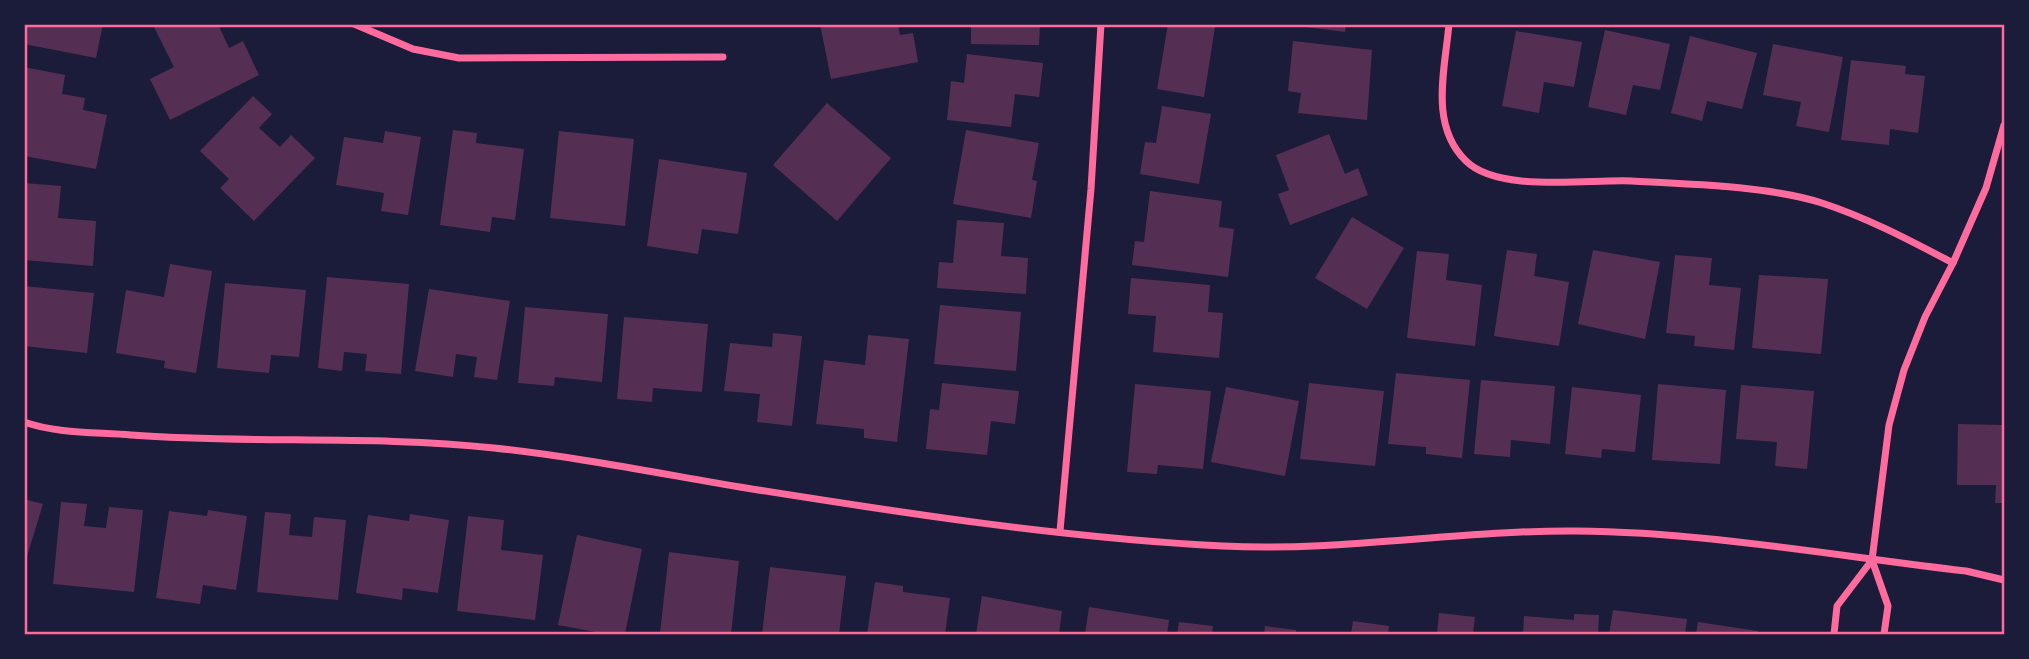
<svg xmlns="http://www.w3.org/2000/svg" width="2029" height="659" font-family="'Fira Sans',sans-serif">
<rect width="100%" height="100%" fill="#1b1b3a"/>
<g fill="#542f53">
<polygon points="24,24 103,24 96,58 24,44"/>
<polygon points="160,24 218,24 229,48 243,41 259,75 170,120 150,79 174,67 154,27"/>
<polygon points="820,24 898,24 900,35 913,33 918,62 831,79"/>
<polygon points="971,24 1040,24 1039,45 971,44"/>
<polygon points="1168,24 1215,27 1204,97 1157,89"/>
<polygon points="1283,24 1346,24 1345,32"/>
<polygon points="1605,30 1670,44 1660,90 1633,85 1626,115 1588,107"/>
<polygon points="1516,31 1582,42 1574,87 1544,82 1539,113 1502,106"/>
<polygon points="1690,36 1757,53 1742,109 1707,101 1702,121 1671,113"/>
<polygon points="1293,41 1372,50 1367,120 1298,113 1301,93 1288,91"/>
<polygon points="1773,44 1843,57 1829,132 1796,126 1801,102 1763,95"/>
<polygon points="967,54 1043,63 1039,97 1015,94 1011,127 947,120 951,81 964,83"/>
<polygon points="1851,60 1906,66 1905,74 1925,76 1918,133 1890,129 1889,145 1841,140"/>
<polygon points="24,67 65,75 62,94 85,98 83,110 107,115 96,169 24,156"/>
<polygon points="253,96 272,114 259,128 280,147 291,135 315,158 254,221 220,188 229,179 200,151"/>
<polygon points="827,103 891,158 837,221 773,165"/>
<polygon points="1162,106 1211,114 1199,184 1140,174 1145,142 1156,143"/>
<polygon points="453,130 477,133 476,143 524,149 515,220 492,217 490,232 440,225"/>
<polygon points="966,130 1039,143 1032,180 1037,181 1031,218 953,204"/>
<polygon points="385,131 421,137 408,215 381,211 384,193 336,185 344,137 383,143"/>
<polygon points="559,131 634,139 625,226 550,218"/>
<polygon points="1329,134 1345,174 1358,168 1368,195 1290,225 1278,194 1289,190 1276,155"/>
<polygon points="659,159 747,173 738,234 702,229 698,254 647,246"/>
<polygon points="24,183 61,186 58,218 96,221 93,266 24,260"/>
<polygon points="1150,191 1222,201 1219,227 1234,229 1228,277 1132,265 1135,241 1144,242"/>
<polygon points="1352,217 1404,248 1367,309 1315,278"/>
<polygon points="957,220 1004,223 1001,256 1028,258 1026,294 937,288 939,262 953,263"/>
<polygon points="1507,250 1537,254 1534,276 1569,282 1559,346 1494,336"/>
<polygon points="1593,250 1660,262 1645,339 1578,324"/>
<polygon points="1417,251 1449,254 1446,280 1482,285 1475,346 1407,338"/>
<polygon points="1675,255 1712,258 1709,285 1741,288 1734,350 1694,346 1695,336 1666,333"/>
<polygon points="170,264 212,271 196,373 164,368 165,361 116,353 126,290 164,297"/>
<polygon points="1759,275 1828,279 1821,354 1752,348"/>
<polygon points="327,277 409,284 401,374 365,371 367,354 344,352 342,371 318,368"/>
<polygon points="1131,278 1210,285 1208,312 1223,313 1219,358 1153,352 1156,316 1128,314"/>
<polygon points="225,283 306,290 299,357 271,355 269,373 217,368"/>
<polygon points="24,286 94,293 87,353 24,346"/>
<polygon points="429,289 510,301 497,380 474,377 477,357 456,354 453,377 415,371"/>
<polygon points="940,305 1021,312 1016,371 934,364"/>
<polygon points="525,307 608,314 602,382 555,377 554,386 518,383"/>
<polygon points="624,317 708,324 702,392 653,388 652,402 617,399"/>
<polygon points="773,333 802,336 792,426 757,422 760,394 724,391 730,343 772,347"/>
<polygon points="868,335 909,339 897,442 864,438 864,429 816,424 824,360 865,365"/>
<polygon points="1396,373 1470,380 1462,458 1426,454 1426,447 1388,444"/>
<polygon points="1481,380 1555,386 1550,444 1511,440 1510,457 1474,454"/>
<polygon points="942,383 1019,391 1015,424 991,421 987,455 926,449 930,409 939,410"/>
<polygon points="1309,383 1384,391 1375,466 1300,459"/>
<polygon points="1135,384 1211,391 1203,469 1158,465 1157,474 1127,472"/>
<polygon points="1658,384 1726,390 1720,464 1652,460"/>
<polygon points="1741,385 1814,391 1807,469 1775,466 1777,442 1736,439"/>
<polygon points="1226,387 1299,401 1285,476 1211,462"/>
<polygon points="1572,387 1641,395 1635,452 1602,449 1601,458 1565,454"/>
<polygon points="1958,424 2004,425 2004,503 1995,503 1996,485 1957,485"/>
<polygon points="24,499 43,504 25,563 24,563"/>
<polygon points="61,502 87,504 84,526 106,528 109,507 143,510 134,592 53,584"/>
<polygon points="208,510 247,516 236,590 203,585 200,604 156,598 169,511 207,516"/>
<polygon points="265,512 291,514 289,535 312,537 314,517 346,520 338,600 257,592"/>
<polygon points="410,514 449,520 438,593 403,588 402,600 356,593 368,515 409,521"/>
<polygon points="468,516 504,520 501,550 543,555 535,620 457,611"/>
<polygon points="577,535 642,549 625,634 606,634 558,625"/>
<polygon points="669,552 739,561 731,634 660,633"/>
<polygon points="770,567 846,576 839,634 762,634"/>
<polygon points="875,582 903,586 903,592 950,598 945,634 867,634"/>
<polygon points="982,596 1062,611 1059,634 976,634"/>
<polygon points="1089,607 1169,620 1167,634 1085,634"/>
<polygon points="1613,610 1687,619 1685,634 1609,634"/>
<polygon points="1439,613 1475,617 1473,634 1437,634"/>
<polygon points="1574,614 1599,615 1598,634 1523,634 1524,616 1574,620"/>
<polygon points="1353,621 1389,626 1388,634 1351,634"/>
<polygon points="1179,622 1213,626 1212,634 1177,634"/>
<polygon points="1698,622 1758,631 1758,634 1696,634"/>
<polygon points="1265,626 1296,630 1296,634 1264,634"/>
</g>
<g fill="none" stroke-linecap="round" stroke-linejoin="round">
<g stroke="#ff6b9d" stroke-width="7">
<polyline points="354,24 413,49 459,58 723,57"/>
<path d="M1449,24C1445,70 1429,125 1466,161C1498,193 1588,179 1632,181C1690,184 1768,186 1822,203C1868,218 1911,241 1953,263"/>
<path d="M24,422C58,434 97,432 131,435C252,444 373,435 494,448C578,457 662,474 746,488C903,513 1064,538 1223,546C1341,552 1458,530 1576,531C1706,532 1836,556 1966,571L2004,580"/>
<polyline points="1060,531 1091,189 1101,24"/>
<polyline points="1834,634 1837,606 1872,560"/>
<polyline points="1884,634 1888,606 1872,560 1889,425 1904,370 1925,317 1953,263 1986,188 2004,125"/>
</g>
</g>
<rect width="2029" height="659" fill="none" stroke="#1b1b3a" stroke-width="52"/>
<rect x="26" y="26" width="1977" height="607" fill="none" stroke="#ff6b9d" stroke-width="2.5"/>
</svg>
